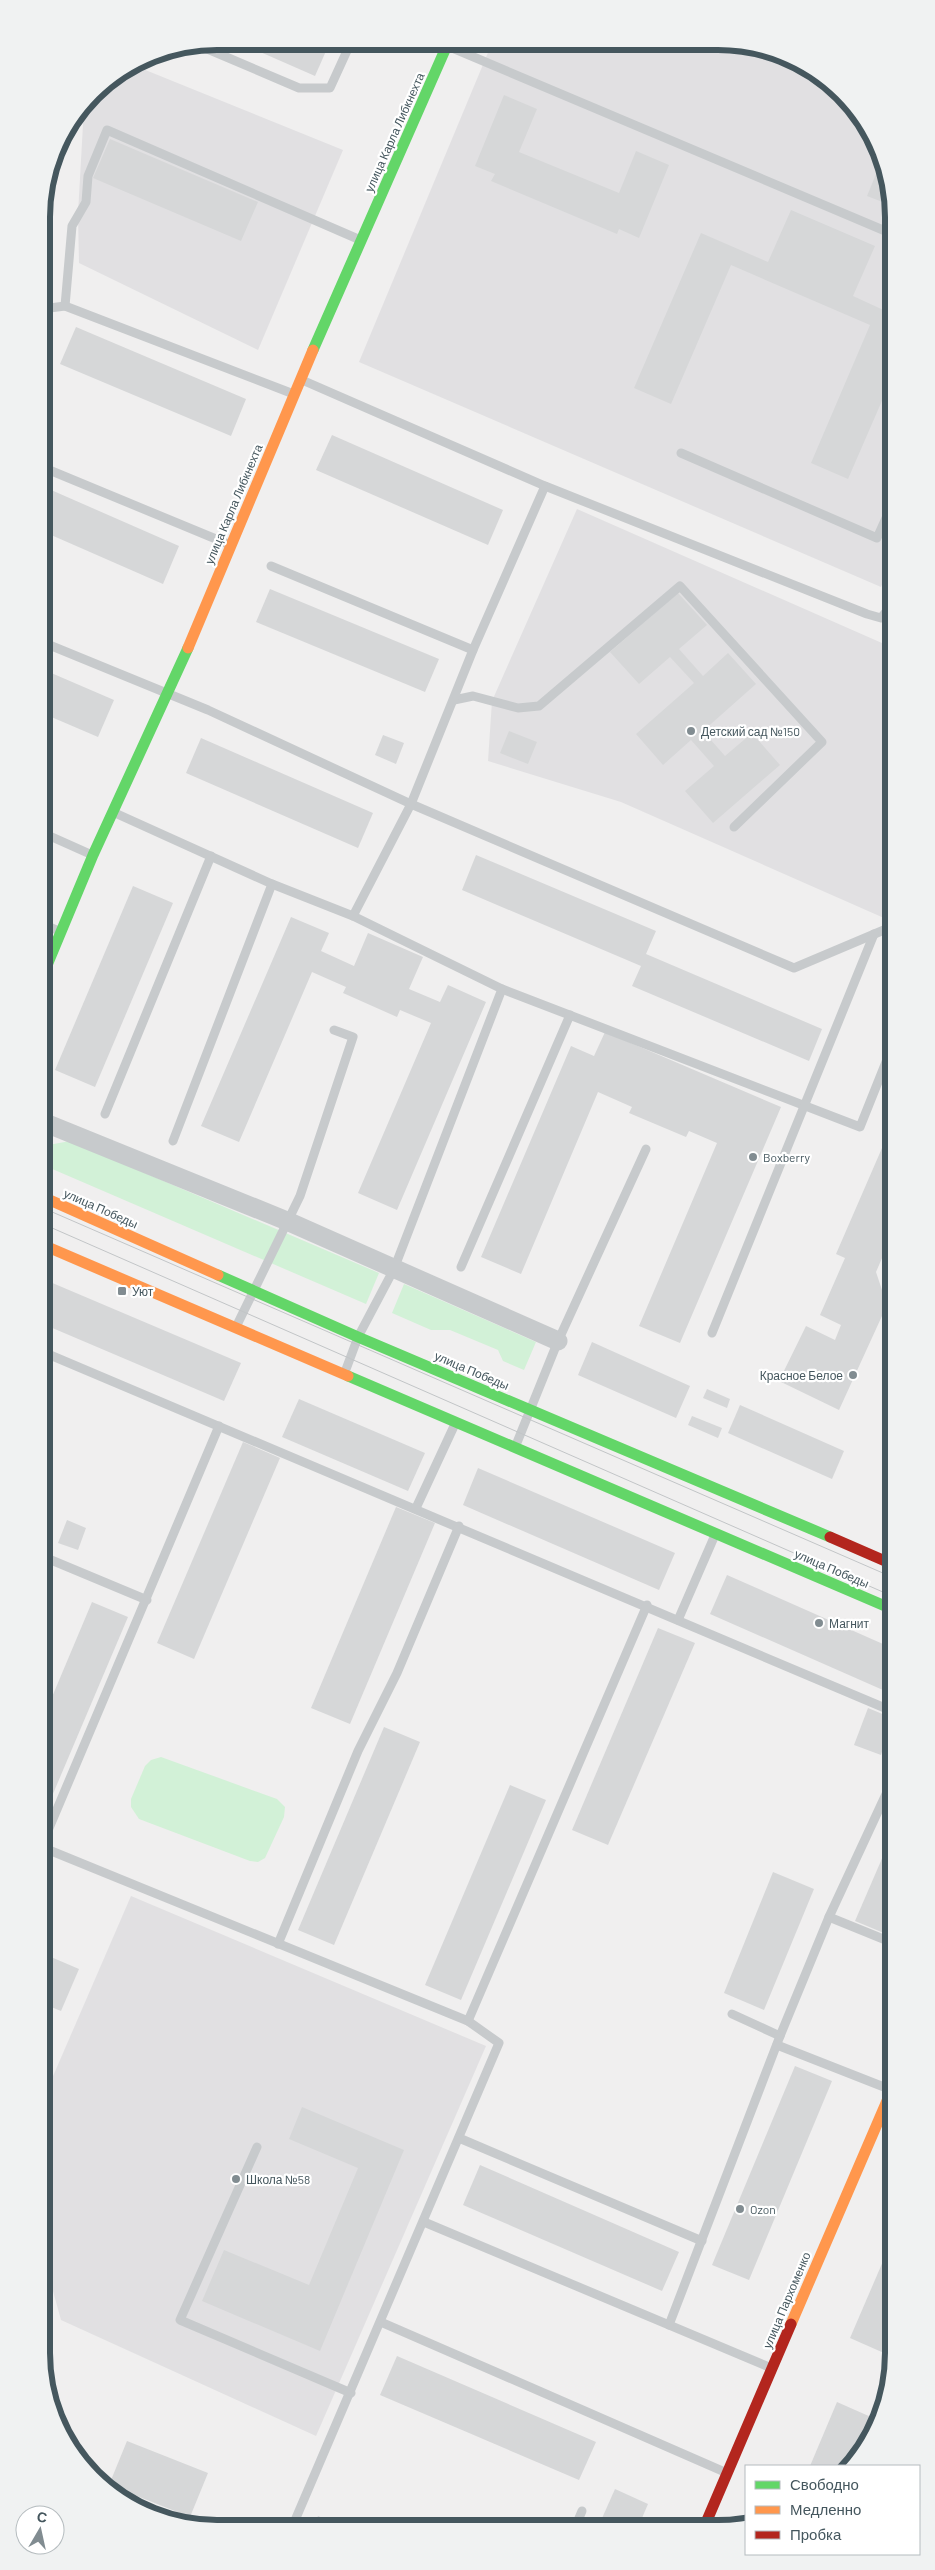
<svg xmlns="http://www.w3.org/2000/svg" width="935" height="2570" font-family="Barlow,sans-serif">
<rect width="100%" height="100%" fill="#f0efef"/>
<g fill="#e1e0e2">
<polygon points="492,43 753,45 806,65 842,93 870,129 890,182 891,564 881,587 359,362"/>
<polygon points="133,65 343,150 258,350 79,263 78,214 84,107 101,85"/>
<polygon points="577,509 891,647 891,898 884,918 621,802 488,761 492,701"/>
<polygon points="131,1896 486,2046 316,2436 61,2320 45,2262 44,2097"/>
</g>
<g fill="#d2f1d7">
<polygon points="70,1141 379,1273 366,1304 43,1165 43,1146"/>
<polygon points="404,1284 536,1342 524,1370 503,1361 498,1350 450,1330 431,1330 392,1313"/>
<polygon points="161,1757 277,1799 285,1807 284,1817 265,1858 258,1862 250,1861 139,1819 131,1807 131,1799 145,1766 151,1760"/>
</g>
<g fill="#d6d7d8">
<polygon points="235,41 330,42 315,76"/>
<polygon points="504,95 537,109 519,152 619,193 636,151 669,165 639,238 619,229 617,234 491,181 495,174 475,166"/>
<polygon points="110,139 258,202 241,241 93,178"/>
<polygon points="881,162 890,182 890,205 867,196"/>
<polygon points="791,210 875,246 853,296 890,313 891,380 848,479 811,463 870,325 731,265 671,404 634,388 701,233 768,262"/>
<polygon points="76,327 246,399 231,436 60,364"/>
<polygon points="332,435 503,510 488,545 316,470"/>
<polygon points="42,486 179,546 163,584 42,531"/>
<polygon points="270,589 439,659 425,692 256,622"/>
<polygon points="678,593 707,625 679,649 703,676 728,653 756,684 703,731 725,756 752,733 780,765 713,823 685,791 714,766 691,740 663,765 636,734 694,683 670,657 639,684 610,652"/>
<polygon points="42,669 114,700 98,737 42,713"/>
<polygon points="509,731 537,742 528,764 500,753"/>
<polygon points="383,735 404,743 396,764 375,755"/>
<polygon points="201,738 373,813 358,848 186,773"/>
<polygon points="476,855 656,931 646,954 822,1029 809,1061 632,986 641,966 462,890"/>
<polygon points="133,886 173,903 95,1087 55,1070"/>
<polygon points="291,917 329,933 321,951 354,966 368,933 423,957 409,989 440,1002 448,985 486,1002 397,1210 358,1193 431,1023 400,1010 397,1017 343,993 346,987 312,972 239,1142 201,1126"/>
<polygon points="605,1032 781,1107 680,1343 639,1326 717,1143 689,1131 686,1137 629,1113 632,1107 598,1092 521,1274 481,1257 571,1046 594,1056"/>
<polygon points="892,1125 892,1235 876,1272 887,1305 839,1410 779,1381 806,1326 835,1340 841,1325 820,1315 845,1258 836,1254"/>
<polygon points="43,1279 241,1363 224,1401 43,1324"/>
<polygon points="592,1342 690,1386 676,1418 578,1375"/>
<polygon points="707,1389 730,1399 727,1408 703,1398"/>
<polygon points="299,1399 425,1453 408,1491 282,1437"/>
<polygon points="740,1405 844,1451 832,1479 728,1433"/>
<polygon points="692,1416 722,1428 718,1438 688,1425"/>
<polygon points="243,1442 280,1458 194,1659 157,1643"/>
<polygon points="478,1468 675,1553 659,1590 463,1505"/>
<polygon points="396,1507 435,1523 350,1724 311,1708"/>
<polygon points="67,1520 86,1528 78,1550 58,1543"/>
<polygon points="727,1575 892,1648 892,1694 710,1614"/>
<polygon points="92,1602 128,1617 44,1815 44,1716"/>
<polygon points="658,1628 695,1643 608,1845 572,1830"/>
<polygon points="868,1708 892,1718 881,1755 854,1745"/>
<polygon points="384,1727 420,1742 334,1945 298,1930"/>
<polygon points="510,1785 546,1800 461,2000 425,1985"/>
<polygon points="893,1833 893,1932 891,1936 855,1921"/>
<polygon points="773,1872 814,1889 764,2010 724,1993"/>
<polygon points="44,1954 79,1969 61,2011 44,2004"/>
<polygon points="795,2066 832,2081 749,2280 712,2265"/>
<polygon points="302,2107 404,2150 320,2351 202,2301 224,2250 309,2285 358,2168 289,2139"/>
<polygon points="480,2165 679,2252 662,2291 463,2205"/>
<polygon points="893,2238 893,2357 850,2338"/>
<polygon points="397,2356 596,2442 579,2480 380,2395"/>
<polygon points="837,2402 880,2421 852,2466 810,2466"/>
<polygon points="127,2441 208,2473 190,2517 109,2485"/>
<polygon points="615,2489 648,2504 639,2525 599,2525"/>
<polygon points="318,2516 340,2525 314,2525"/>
</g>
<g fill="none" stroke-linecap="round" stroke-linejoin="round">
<g stroke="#c7cacc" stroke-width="9">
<polyline points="198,45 299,88 330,88 351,42"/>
<polyline points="450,47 890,233"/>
<polyline points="65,306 72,226 86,202 88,176 107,130 358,239"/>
<polyline points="42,309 65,306 291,393"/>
<polyline points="302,380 545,486 867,614 881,618 891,606"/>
<polyline points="681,453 877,538 891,507"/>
<polyline points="42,467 228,544"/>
<polyline points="271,566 473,650"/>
<polyline points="42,642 208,710 411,804 794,968 891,927"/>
<polyline points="454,700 473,696 518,708 539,706 680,586 822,742 734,827"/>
<polyline points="115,813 272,884 353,916 502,989 860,1127 892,1047"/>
<polyline points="43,833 90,854"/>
<polyline points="353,916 411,804 473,650 545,486"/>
<polyline points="43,924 59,931"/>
<polyline points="105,1114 211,856"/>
<polyline points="173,1141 272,884"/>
<polyline points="461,1267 570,1015"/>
<polyline points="237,1325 300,1196 353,1037 334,1030"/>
<polyline points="712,1333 874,934"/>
<polyline points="43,1352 892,1711"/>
<polyline points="345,1372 358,1337 394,1269 502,989"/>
<polyline points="516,1445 558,1341 646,1149"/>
<polyline points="416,1508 455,1424"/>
<polyline points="44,1557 147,1600"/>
<polyline points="678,1620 715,1535"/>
<polyline points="44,1840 219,1426"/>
<polyline points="44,1848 468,2021 499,2043 293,2525"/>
<polyline points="829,1917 893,1943"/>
<polyline points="278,1944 358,1751 397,1673 459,1526"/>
<polyline points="732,2014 780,2036 829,1917 893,1779"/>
<polyline points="468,2021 647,1605"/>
<polyline points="777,2045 889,2089"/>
<polyline points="459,2138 702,2241"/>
<polyline points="257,2147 180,2320 351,2393"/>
<polyline points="424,2222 769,2367"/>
<polyline points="381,2322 725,2472"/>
<polyline points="669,2325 780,2036"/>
<polyline points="576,2525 582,2511"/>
</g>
<polyline stroke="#c7cacc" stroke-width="19" points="43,1122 287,1221 558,1341"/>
<g stroke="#63d668" stroke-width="11">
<polyline points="313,350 448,43"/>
<polyline points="43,975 93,855 188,648"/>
<polyline points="218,1275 358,1337 830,1537"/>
<polyline points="348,1376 892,1609"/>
</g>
<g stroke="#ff974d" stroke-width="11">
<polyline points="188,648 313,350"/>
<polyline points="43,1197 218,1275"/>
<polyline points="43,1245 348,1376"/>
<polyline points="791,2324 893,2087"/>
</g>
<g stroke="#b3261e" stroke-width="11">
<polyline points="830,1537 892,1564"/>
<polyline points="705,2525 791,2324"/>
</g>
<g stroke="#c2c5c7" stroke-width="1">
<polyline points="43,1208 892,1577"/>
<polyline points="43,1224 892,1596"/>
</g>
</g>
<g fill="#818c91" stroke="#fff" stroke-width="2">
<circle cx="691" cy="731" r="5"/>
<circle cx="753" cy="1157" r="5"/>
<rect x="117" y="1286" width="10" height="10" rx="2.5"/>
<circle cx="853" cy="1375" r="5"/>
<circle cx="819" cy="1623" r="5"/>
<circle cx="236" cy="2179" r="5"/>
<circle cx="740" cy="2209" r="5"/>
</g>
<g text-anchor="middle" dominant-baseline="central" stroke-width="4.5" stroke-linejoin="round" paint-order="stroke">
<g font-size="12" fill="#45575e" stroke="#fff">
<text transform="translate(394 132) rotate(-66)">улица Карла Либкнехта</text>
<text transform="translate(233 504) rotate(-67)">улица Карла Либкнехта</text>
<text transform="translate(101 1208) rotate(24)">улица Победы</text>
<text transform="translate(472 1370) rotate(23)">улица Победы</text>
<text transform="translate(832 1568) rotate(23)">улица Победы</text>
<text transform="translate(786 2300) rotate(-67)">улица Пархоменко</text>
</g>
<g font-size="12" fill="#45575e" stroke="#fff" text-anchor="start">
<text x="701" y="731">Детский сад №150</text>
<text x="763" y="1157">Boxberry</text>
<text x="132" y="1291">Уют</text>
<text x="843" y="1375" text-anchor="end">Красное Белое</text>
<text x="829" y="1623">Магнит</text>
<text x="246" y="2179">Школа №58</text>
<text x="750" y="2209">Ozon</text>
</g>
</g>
<path d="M0 0H935V2570H0ZM217 50H718A167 167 0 0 1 885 217V2353A167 167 0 0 1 718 2520H217A167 167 0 0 1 50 2353V217A167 167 0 0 1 217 50Z" fill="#f0f2f2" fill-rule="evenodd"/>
<path fill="none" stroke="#45575e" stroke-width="6" d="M217 50H718A167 167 0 0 1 885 217V2353A167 167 0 0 1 718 2520H217A167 167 0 0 1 50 2353V217A167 167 0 0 1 217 50Z"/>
<rect x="745" y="2465" width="175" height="90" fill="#ffffff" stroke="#b5bcbf"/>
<rect x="755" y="2481" width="25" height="8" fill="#63d668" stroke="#b5bcbf"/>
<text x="790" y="2490" font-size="15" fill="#45575e">Свободно</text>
<rect x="755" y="2506" width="25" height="8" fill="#ff974d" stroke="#b5bcbf"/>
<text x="790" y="2515" font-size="15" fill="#45575e">Медленно</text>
<rect x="755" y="2531" width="25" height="8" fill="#b3261e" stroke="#b5bcbf"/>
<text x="790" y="2540" font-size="15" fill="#45575e">Пробка</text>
<g transform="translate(40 2530) rotate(9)"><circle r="24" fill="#ffffff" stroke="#b5bcbf"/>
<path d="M0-4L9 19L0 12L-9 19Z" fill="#818c91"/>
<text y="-8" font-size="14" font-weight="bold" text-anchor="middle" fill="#45575e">С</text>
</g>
</svg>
